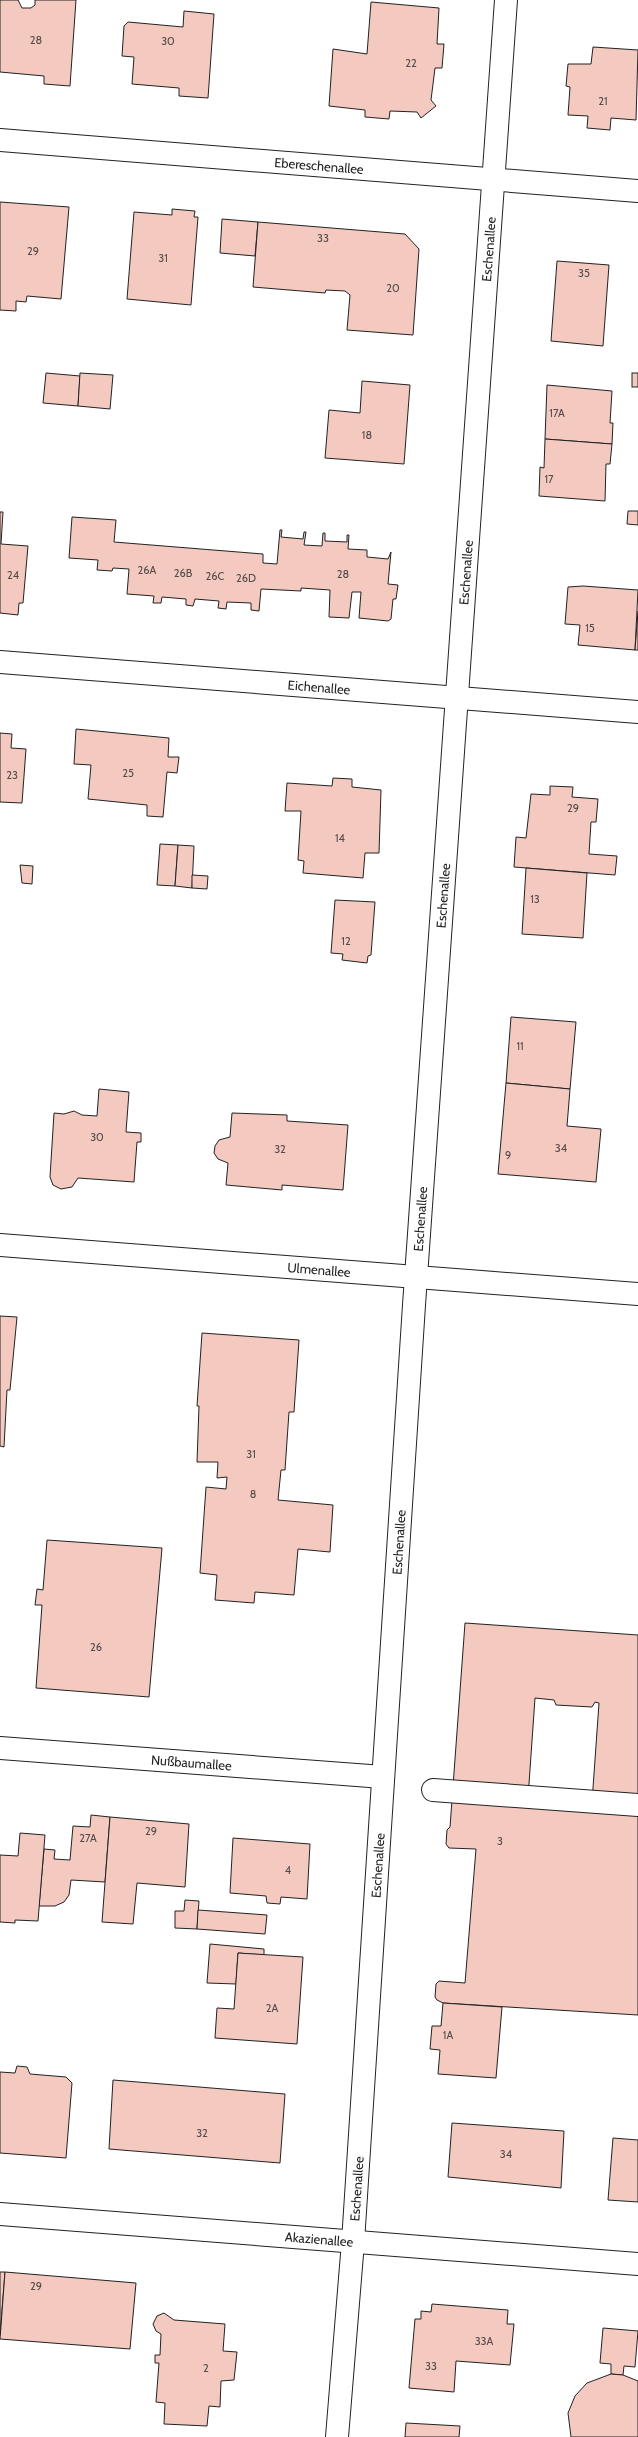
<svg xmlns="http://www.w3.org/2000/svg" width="638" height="2437" font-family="Cabin,sans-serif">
<rect width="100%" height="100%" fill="#fff"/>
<g fill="#f3c9c0" stroke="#222" fill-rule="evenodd">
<polygon points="0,0 18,0 22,8 31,8 35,5 35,0 76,0 70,86 44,84 44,76 0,72"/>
<polygon points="371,2 439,8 437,44 444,44 442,68 435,68 431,100 436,106 421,118 417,112 390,111 389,119 365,117 365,110 329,106 333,49 367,54"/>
<polygon points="184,11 214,14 208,98 179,96 179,88 132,84 134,57 122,56 124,26 128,22 183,27"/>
<polygon points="593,47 638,50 636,120 611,118 610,130 587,128 588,116 568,115 570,87 566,86 568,64 591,64"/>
<polygon points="0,202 69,207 61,299 27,296 26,302 16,301 16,311 0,310"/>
<polygon points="172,209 195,211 194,217 198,217 191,305 127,299 134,212 172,215"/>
<polygon points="222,219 258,222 255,256 220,253"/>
<polygon points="258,222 405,234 419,249 413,335 347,330 350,295 345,291 326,290 325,293 253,287"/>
<polygon points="557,261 609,265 603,346 551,341"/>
<polygon points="46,373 80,376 78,406 43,403"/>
<polygon points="80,373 113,375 110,409 78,406"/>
<rect x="632" y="373" width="6" height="14"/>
<polygon points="362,381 410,385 404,464 325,458 329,410 360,413"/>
<polygon points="547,385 612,391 610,423 613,423 612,444 545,439"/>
<polygon points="545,439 612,444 610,464 606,464 605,501 539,496 540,467 544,468"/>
<polygon points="628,511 638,511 638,525 627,524"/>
<polygon points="0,512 3,512 1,544 28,546 23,603 19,603 18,615 0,613"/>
<polygon points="72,517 116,520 114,542 263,554 263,563 277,564 280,530 282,530 281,537 303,539 304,532 306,532 304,545 322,546 323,533 325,533 325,541 347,542 347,535 349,535 348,549 367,550 367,557 388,559 391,552 388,584 398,585 396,599 393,599 391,619 388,621 359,618 361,592 352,592 349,618 329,617 330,590 301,588 301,591 261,589 259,611 251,610 251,603 227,602 226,609 218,608 219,601 195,599 193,606 186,605 186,599 162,597 161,603 153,603 154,596 127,594 129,569 113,568 112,571 97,570 98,560 69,558"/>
<polygon points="583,586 638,590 635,650 578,645 580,625 565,624 568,587"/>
<polygon points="638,611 638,650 635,650"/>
<polygon points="76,729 169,738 168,757 179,757 177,773 167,772 163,817 147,816 147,805 88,799 91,765 74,764"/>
<polygon points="0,733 12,734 11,748 26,749 22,803 0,802"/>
<polygon points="333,778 352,779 352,787 381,790 379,853 365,853 363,878 303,873 304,861 298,860 301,811 285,811 287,783 332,786"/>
<polygon points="550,786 573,787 572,797 598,799 596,822 591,822 589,854 617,856 615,875 514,867 516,837 526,838 531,794 550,795"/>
<polygon points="160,844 178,845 175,886 157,885"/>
<polygon points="178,845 194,846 192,888 175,886"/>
<polygon points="20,865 33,866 32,884 22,883"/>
<polygon points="526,868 587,873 583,938 522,934"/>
<polygon points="192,875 208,876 207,889 192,888"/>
<polygon points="335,900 375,902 371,955 368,956 367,963 342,960 343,954 331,953"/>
<polygon points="511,1017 576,1022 570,1089 506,1083"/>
<polygon points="506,1083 570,1089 567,1126 601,1129 596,1182 498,1174"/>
<polygon points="99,1089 129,1092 126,1132 141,1133 141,1142 137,1142 134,1182 78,1178 72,1187 61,1189 53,1185 50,1177 54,1113 64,1114 74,1111 82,1115 97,1116"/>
<polygon points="232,1113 287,1115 287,1121 348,1125 343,1190 282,1185 282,1190 226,1185 228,1163 218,1159 214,1153 215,1146 219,1140 230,1137"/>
<polygon points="0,1316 17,1317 10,1390 7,1390 4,1447 0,1446"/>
<polygon points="202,1333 299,1340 294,1412 289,1412 285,1470 281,1470 278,1500 333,1505 330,1552 298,1549 294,1595 255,1592 254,1603 215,1600 217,1575 200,1573 206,1487 226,1489 227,1477 217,1478 218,1462 197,1462 199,1406 197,1406"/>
<polygon points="47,1540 162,1548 149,1697 36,1688 42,1605 35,1605 37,1589 43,1590"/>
<path d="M465,1623L638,1635V2015L443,2003L437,2000L435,1997L436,1984L439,1981L465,1983L476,1849L449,1848L446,1844L447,1830L450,1827ZM535,1698L554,1700L556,1705L592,1707L595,1702L599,1703L592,1802L528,1798Z"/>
<polygon points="91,1815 110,1817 105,1882 71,1880 69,1895 64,1902 55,1906 39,1906 44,1849 55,1850 54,1859 70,1860 73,1826 90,1827"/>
<polygon points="110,1817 189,1824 185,1887 137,1883 133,1924 102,1922"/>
<polygon points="20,1833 45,1835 38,1921 15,1920 15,1923 0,1922 0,1855 18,1856"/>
<polygon points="233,1838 310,1844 307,1899 281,1897 280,1904 267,1903 266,1896 230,1893"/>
<polygon points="185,1900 199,1901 197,1929 175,1928 175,1911 184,1911"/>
<polygon points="198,1910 267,1915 265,1934 197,1929"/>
<polygon points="210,1944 264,1949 264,1955 238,1953 236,1984 207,1983"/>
<polygon points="238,1953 303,1957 297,2044 215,2038 217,2008 234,2009"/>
<polygon points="443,2003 502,2007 496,2078 438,2074 440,2050 430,2049 432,2026 441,2026"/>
<polygon points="17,2066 27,2067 30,2074 66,2077 72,2083 66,2158 0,2153 0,2072 15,2073"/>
<polygon points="113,2080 285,2094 280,2163 109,2149"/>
<polygon points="452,2123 564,2131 561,2188 448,2177"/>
<polygon points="613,2138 638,2140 638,2202 608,2200"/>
<polygon points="0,2272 5,2272 0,2336"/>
<polygon points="5,2272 136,2283 130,2349 0,2339"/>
<polygon points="432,2304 508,2310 507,2324 514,2324 510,2365 456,2361 454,2392 409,2388 415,2319 421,2319 421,2311 431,2312"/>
<polygon points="164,2313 174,2320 225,2324 223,2351 237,2352 234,2380 221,2381 220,2407 209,2406 207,2426 164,2424 165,2403 156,2402 159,2363 155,2363 155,2355 160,2355 161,2334 156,2331 153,2324 157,2316"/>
<polygon points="603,2328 638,2331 635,2367 624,2366 623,2375 611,2374 611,2364 600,2363"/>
<polygon points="611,2374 623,2375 638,2381 638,2437 571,2437 568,2413 575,2396 587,2383"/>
<polygon points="406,2423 460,2426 459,2437 405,2437"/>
</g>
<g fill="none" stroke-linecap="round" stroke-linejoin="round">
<g stroke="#222" stroke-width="24">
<g id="minor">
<path id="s1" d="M0,140L638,191"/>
<path id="s2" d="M0,662L638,712"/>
<path id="s3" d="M0,1245L638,1294"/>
<path id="s4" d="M0,1748L383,1777"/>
<polyline points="433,1790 638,1805"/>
<path id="s5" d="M0,2214L638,2264"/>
<path id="s6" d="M337,2437L353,2242L414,1305L506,0"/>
</g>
</g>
<use href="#minor" stroke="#fff" stroke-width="22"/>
</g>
<g text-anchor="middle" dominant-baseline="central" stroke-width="3" stroke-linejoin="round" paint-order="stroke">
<g font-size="11" fill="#564c4a">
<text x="36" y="40">28</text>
<text x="168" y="41">30</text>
<text x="411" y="63">22</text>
<text x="603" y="101">21</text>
<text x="323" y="238">33</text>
<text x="33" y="251">29</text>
<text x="163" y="258">31</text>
<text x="584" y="273">35</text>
<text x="393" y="288">20</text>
<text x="557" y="413">17A</text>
<text x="367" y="435">18</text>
<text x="549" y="479">17</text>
<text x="147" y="570">26A</text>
<text x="183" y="573">26B</text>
<text x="343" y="574">28</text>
<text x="13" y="575">24</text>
<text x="215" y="576">26C</text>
<text x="246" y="578">26D</text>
<text x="590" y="628">15</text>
<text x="128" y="773">25</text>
<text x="12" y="775">23</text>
<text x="573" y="808">29</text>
<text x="340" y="838">14</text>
<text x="535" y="899">13</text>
<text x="346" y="941">12</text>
<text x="520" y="1046">11</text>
<text x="97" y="1137">30</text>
<text x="561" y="1148">34</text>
<text x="280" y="1149">32</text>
<text x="508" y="1155">9</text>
<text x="251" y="1454">31</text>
<text x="253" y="1494">8</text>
<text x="96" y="1647">26</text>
<text x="151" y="1831">29</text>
<text x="88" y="1838">27A</text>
<text x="500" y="1841">3</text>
<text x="288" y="1870">4</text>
<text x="272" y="2008">2A</text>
<text x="448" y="2035">1A</text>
<text x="202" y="2133">32</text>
<text x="506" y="2154">34</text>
<text x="36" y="2286">29</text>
<text x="484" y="2341">33A</text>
<text x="431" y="2366">33</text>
<text x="206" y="2368">2</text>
</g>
<g font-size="13" fill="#222" stroke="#fff">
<text stroke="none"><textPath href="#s1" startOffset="320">Ebereschenallee</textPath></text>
<text stroke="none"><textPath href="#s6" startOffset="2193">Eschenallee</textPath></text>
<text stroke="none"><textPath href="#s6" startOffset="1869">Eschenallee</textPath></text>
<text stroke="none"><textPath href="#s2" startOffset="320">Eichenallee</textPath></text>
<text stroke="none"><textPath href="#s6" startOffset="1545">Eschenallee</textPath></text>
<text stroke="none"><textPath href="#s6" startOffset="1221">Eschenallee</textPath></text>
<text stroke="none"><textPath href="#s3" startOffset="320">Ulmenallee</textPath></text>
<text stroke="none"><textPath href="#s6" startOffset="897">Eschenallee</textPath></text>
<text stroke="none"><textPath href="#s4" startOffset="192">Nußbaumallee</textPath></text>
<text stroke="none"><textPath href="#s6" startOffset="573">Eschenallee</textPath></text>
<text stroke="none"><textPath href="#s6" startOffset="249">Eschenallee</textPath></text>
<text stroke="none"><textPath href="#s5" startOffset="320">Akazienallee</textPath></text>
</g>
</g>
</svg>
